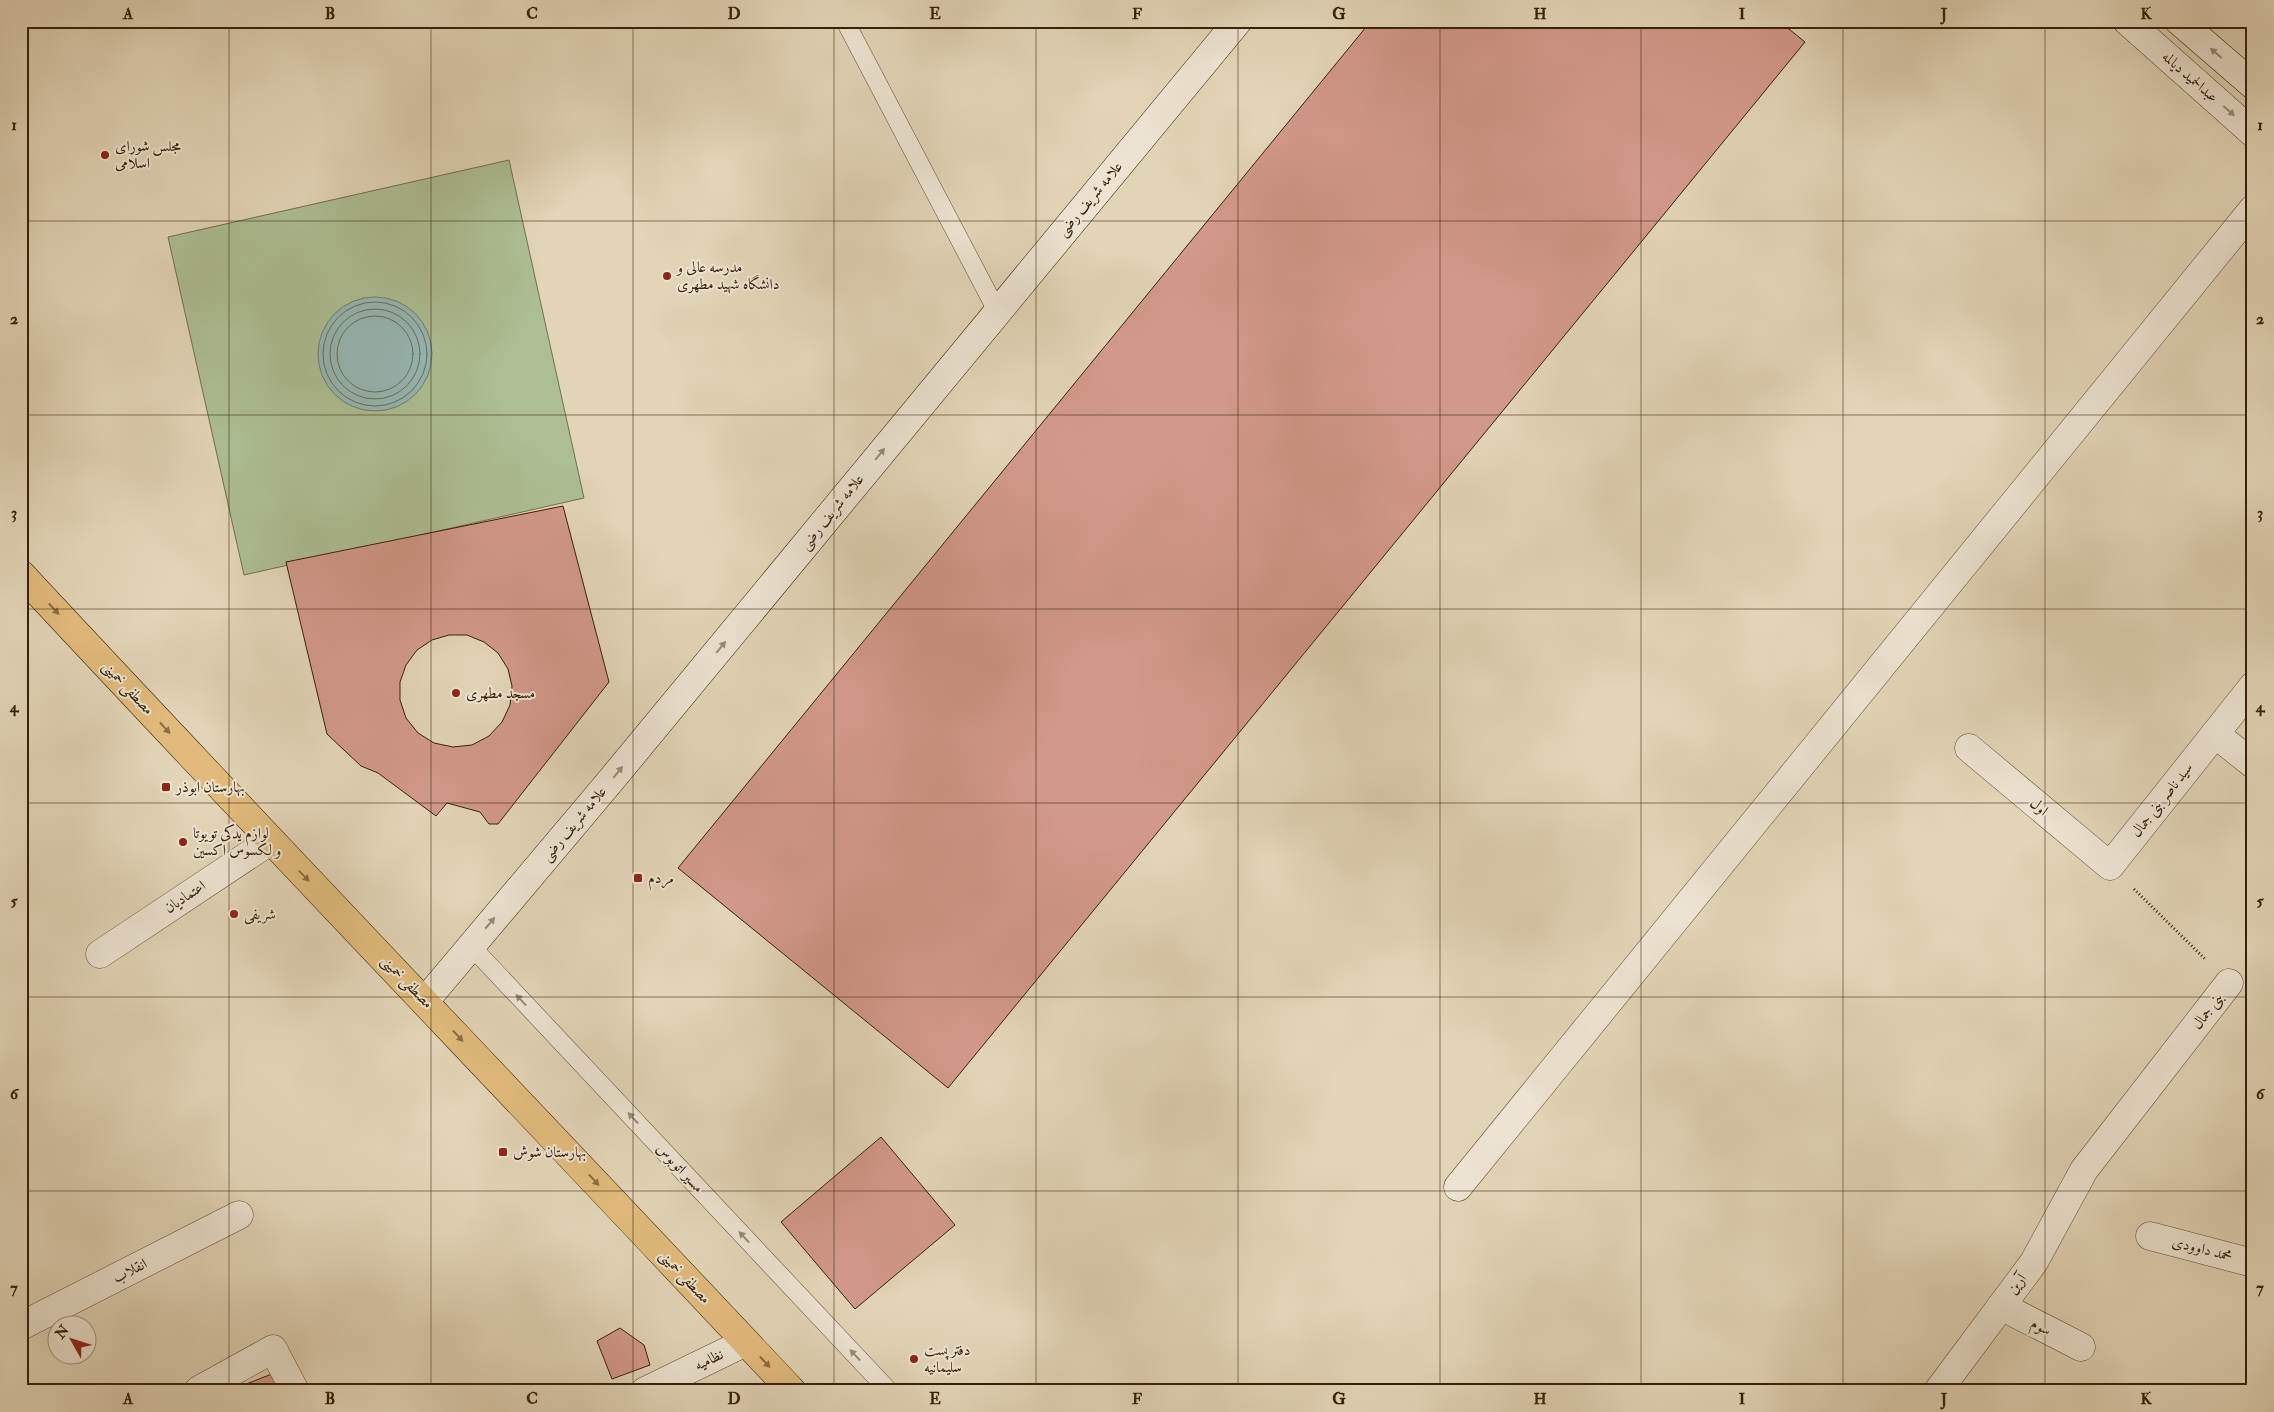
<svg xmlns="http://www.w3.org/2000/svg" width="2274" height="1412" font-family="'IM FELL Double Pica',Amiri,serif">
<rect width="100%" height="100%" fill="#e2d4b7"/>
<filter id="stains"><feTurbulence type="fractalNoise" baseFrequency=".004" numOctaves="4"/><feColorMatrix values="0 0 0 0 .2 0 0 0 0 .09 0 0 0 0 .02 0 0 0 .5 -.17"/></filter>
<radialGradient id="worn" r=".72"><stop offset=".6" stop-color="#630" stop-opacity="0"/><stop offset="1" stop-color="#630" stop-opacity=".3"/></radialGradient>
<polygon fill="#adbe94" stroke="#726f4e" points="509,160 584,498 244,575 168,237"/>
<circle fill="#95b7b3" stroke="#6f7b6f" cx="375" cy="354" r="57"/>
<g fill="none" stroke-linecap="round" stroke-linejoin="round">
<g stroke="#666c5e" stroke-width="1">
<circle cx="375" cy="354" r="52"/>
<circle cx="375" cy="354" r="45"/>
<circle cx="375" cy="354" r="38"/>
</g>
</g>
<g fill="#d2988a" stroke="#362008" fill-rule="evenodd">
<polygon points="1371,21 1779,21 1805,42 948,1088 678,868"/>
<path d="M563,506L609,682L498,824H489L480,812L447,803L436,816L378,773L361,766L327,734L286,562ZM449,635H467L484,642L498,653L508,669L512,686L510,705L502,722L489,736L472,745L453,747L434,743L418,733L406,718L400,700V682L406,665L417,650L432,640Z"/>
<polygon points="881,1137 955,1225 855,1309 781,1222"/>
<polygon points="620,1328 644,1345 650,1365 612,1379 597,1341"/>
<polygon points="282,1370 294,1391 231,1390"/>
</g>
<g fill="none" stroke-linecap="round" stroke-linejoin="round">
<g stroke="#614d34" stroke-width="19">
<g id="lane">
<polyline points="845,21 997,311"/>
<polyline points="471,946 889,1391"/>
</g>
</g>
<g stroke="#614d34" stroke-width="29">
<g id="street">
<polyline points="2215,734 2253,764"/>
<polyline points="1969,748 2110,866 2253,686"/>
<polyline points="100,954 270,841"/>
<polyline points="1458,1187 2253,209"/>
<polyline points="2150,1236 2253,1263"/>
<polyline points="2001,1306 2081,1347"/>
<polyline points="21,1326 239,1215"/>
<polyline points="199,1390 273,1349 295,1391"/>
<polyline points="645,1391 746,1342"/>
<polyline points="1938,1391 2034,1262 2084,1170 2229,983"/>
</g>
</g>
<g stroke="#362008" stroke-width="29">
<g id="secondary">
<polyline points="2127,21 2253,133"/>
<polyline points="2179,21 2253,85"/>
<polyline points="425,1001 612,779 1238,21"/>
</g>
</g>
<g stroke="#362008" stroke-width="29">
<path id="primary" d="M21,574C276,848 536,1118 792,1391"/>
</g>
<polyline stroke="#362008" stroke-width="3" stroke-dasharray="1 2.5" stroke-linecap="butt" points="2134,889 2206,960"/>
<use href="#lane" stroke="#ece3d0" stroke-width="18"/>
<use href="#street" stroke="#ece3d0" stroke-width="28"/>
<use href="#secondary" stroke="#ece3d0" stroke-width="28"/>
<use href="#primary" stroke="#e1ba7c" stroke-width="28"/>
</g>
<defs><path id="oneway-solid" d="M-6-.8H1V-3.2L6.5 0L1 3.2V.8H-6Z" transform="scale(1.25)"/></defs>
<g fill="#9a8b76">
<use href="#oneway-solid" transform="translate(2216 53) rotate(-139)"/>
<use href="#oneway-solid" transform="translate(2229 111) rotate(41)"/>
<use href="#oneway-solid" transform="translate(880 454) rotate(-51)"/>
<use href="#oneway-solid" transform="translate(721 647) rotate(-51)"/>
<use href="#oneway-solid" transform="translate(618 772) rotate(-51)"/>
<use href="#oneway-solid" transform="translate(490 923) rotate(-50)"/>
<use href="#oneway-solid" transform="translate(521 1000) rotate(-133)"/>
<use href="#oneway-solid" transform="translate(633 1118) rotate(-133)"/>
<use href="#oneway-solid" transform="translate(744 1237) rotate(-133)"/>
<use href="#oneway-solid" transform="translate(855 1355) rotate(-133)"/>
</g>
<g fill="#8c6d42">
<use href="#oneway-solid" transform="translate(54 609) rotate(47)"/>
<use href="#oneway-solid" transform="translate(165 728) rotate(47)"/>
<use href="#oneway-solid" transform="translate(304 876) rotate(46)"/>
<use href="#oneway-solid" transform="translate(458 1036) rotate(47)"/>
<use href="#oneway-solid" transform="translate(594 1180) rotate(47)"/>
<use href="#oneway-solid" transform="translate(765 1362) rotate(47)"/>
</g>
<path fill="none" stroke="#362008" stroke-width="1" stroke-opacity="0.55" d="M229,21V1391M431,21V1391M633,21V1391M834,21V1391M1036,21V1391M1238,21V1391M1440,21V1391M1641,21V1391M1843,21V1391M2045,21V1391M21,221H2253M21,415H2253M21,609H2253M21,803H2253M21,997H2253M21,1191H2253"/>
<g fill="#8f2418" stroke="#ece3d0" stroke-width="2">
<circle cx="105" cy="155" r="5"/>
<circle cx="667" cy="276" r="5"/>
<circle cx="456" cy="693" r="5"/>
<rect x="161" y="782" width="10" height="10" rx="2.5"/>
<circle cx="183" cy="842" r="5"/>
<rect x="633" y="873" width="10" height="10" rx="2.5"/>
<circle cx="234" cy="914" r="5"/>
<rect x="498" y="1147" width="10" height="10" rx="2.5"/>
<circle cx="914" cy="1359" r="5"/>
</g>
<g text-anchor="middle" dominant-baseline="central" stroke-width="4" stroke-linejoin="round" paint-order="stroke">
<g font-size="15" fill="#362008" stroke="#ece3d0">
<text transform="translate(2190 77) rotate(41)">عبدالحمید دیالمه</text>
<text transform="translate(1090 199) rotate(-50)">علامه شریف رضی</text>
<text transform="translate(832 512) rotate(-51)">علامه شریف رضی</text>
<text transform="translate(128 688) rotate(47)">مصطفی خمینی</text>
<text transform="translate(2162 800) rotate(-52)">سید ناصر بنی جمال</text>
<text transform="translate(2039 807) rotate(40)">اول</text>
<text transform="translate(574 824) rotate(-50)">علامه شریف رضی</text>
<text transform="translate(185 897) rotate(-34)">اعتمادیان</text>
<text transform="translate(407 982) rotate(46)">مصطفی خمینی</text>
<text transform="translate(2208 1011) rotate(-52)">بنی جمال</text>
<text transform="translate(680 1168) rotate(47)">مسیر اتوبوس</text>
<text transform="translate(2202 1249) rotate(14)">محمد داوودی</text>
<text transform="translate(130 1271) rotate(-27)">انقلاب</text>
<text transform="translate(685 1277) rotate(47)">مصطفی خمینی</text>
<text transform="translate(2017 1284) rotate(-53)">آرین</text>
<text transform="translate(2041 1327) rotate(27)">سوم</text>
<text transform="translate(709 1360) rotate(-26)">نظامیه</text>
</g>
<g font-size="15" fill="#362008" stroke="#ece3d0" text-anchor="start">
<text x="115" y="146">مجلس شورای<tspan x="115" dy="17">اسلامی</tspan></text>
<text x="677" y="267">مدرسه عالی و<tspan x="677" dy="17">دانشگاه شهید مطهری</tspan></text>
<text x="466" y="693">مسجد مطهری</text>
<text x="176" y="787">بهارستان ابوذر</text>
<text x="193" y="833">لوازم یدکی تویوتا<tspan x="193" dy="17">و لکسوس اکسین</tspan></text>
<text x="648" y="878">مردم</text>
<text x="244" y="914">شریفی</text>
<text x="513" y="1152">بهارستان شوش</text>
<text x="924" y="1350">دفتر پست<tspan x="924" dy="17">سلیمانیه</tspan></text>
</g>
</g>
<rect width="2274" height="1412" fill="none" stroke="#e2d4b7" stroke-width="55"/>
<g transform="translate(72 1340) rotate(309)"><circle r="24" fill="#ece3d0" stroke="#a39580"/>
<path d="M0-4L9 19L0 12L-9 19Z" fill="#8f2418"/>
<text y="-8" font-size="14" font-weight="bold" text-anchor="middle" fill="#362008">N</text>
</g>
<rect x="28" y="28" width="2218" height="1356" fill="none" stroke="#362008" stroke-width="2"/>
<g font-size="16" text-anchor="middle" font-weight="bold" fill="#362008">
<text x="128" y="19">A</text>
<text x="330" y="19">B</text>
<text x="532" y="19">C</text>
<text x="734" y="19">D</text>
<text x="935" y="19">E</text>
<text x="1137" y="19">F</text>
<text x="1339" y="19">G</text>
<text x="1540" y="19">H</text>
<text x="1742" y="19">I</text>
<text x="1944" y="19">J</text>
<text x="2146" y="19">K</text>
<text x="14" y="130">1</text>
<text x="2260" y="130">1</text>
<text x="14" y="324">2</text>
<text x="2260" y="324">2</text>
<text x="14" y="518">3</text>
<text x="2260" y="518">3</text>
<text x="14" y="712">4</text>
<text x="2260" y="712">4</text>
<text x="14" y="906">5</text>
<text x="2260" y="906">5</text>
<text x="14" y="1099">6</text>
<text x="2260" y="1099">6</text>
<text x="14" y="1293">7</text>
<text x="2260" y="1293">7</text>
<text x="128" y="1404">A</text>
<text x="330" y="1404">B</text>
<text x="532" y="1404">C</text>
<text x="734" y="1404">D</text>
<text x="935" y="1404">E</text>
<text x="1137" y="1404">F</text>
<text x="1339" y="1404">G</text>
<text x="1540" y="1404">H</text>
<text x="1742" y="1404">I</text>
<text x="1944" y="1404">J</text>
<text x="2146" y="1404">K</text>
</g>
<rect width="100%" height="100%" filter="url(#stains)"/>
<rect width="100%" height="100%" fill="url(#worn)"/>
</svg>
